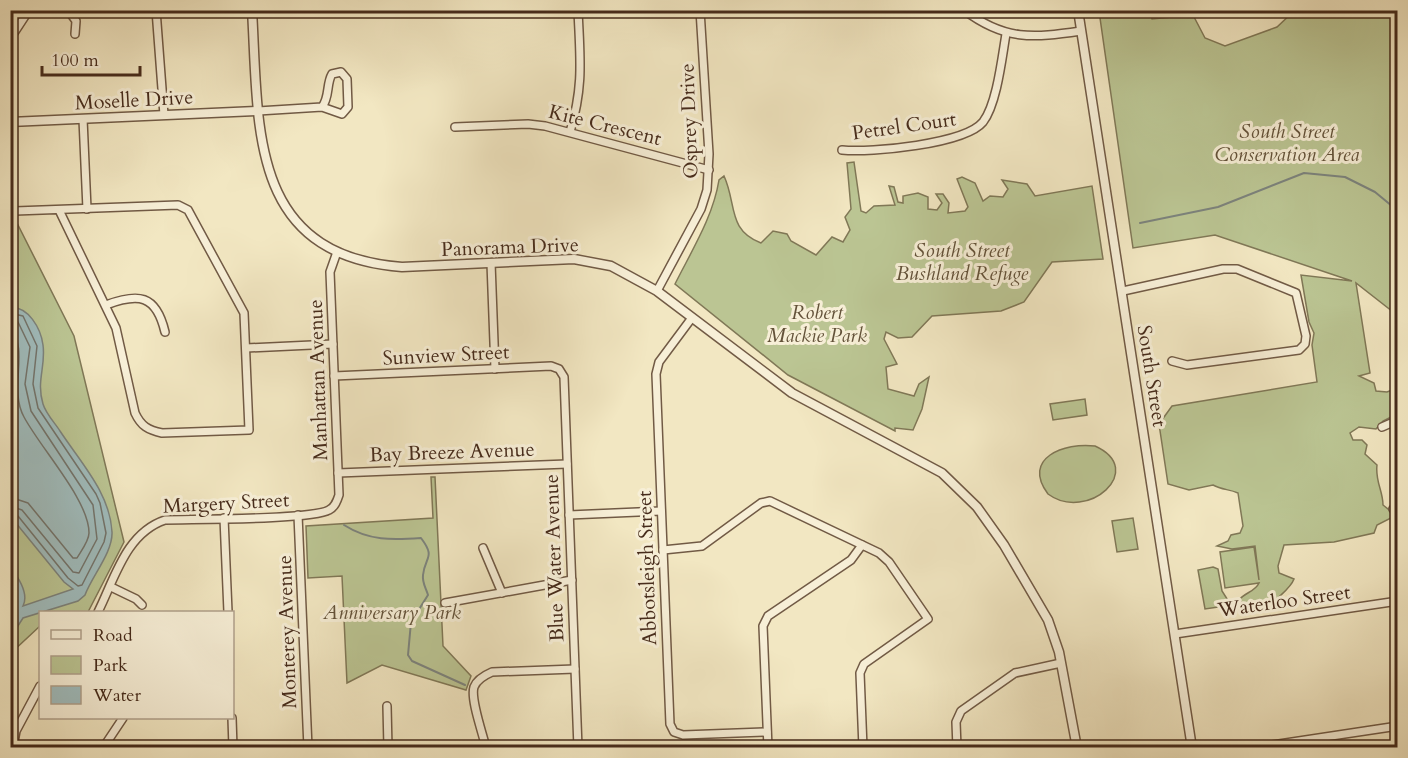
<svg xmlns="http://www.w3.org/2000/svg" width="1408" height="758" font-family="Cardo,serif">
<rect width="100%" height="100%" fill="#f2e7c2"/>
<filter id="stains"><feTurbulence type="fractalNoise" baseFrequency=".00333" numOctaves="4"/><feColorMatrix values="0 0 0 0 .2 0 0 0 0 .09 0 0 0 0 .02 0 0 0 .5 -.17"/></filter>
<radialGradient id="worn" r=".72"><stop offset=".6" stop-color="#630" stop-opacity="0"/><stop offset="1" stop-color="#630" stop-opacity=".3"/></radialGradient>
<g fill="#bbc593" stroke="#807857" stroke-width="1.5">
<path d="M1099,11H1150L1152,19L1193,15L1205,38L1225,46L1277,27L1294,11H1397V315L1356,283L1370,373L1359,376L1374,383L1376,391L1387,392L1397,388V414L1383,421L1376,429L1359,427L1350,433L1353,440H1362L1367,445L1365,454L1377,465C1375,481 1383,491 1383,505L1393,513L1391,518L1377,525L1374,533L1334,542L1284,545L1278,566L1279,573L1294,579C1290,590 1276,597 1269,608L1246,607L1239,600C1245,592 1255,592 1259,583L1225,588L1220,552L1254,547L1259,580L1255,546L1232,549L1217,546L1228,541L1231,535L1240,533L1243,526L1238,493C1229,489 1222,490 1213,485L1189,490L1168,484L1159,424L1172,406L1317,382L1312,345L1314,333L1309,322L1301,275L1352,281L1215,235L1133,248Z"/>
<path d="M854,162L861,211L866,213L874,206L895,205L889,186L894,187L898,202L903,203V196L918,193L928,197V209L937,210L942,203L936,194H943L949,203L948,213L965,211L968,207L957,179L962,177L975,183L983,201L990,196L1003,197L1008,189L1002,180L1027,184L1035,196L1092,186L1103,259L1052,262L1024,302L1001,311L932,316L912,337L898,338L886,332L884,339L897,364L886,367L888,389L914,396L919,384L929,377L922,409L913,430L895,428V431L788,375L675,284C692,250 713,217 719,180L724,176C737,204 727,230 761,243L773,231L787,234L791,241L816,255L832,237L843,242L850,230L845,217L851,209L847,163Z"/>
<polygon points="10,207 13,207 15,219 74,336 124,542 88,612 40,612 40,626 11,653"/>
<polygon points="1085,399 1087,415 1053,420 1050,404"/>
<path d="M1095,446C1148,470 1087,523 1048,494C1021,458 1065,442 1095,446Z"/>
<polygon points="431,477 435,477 443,646 471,676 466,690 382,665 347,683 342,576 308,578 306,526 433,518"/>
<polygon points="1133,518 1138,549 1117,552 1112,521"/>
<polygon points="1213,567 1218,569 1222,591 1229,602 1225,606 1205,609 1198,570"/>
<polygon points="667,741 672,743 720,741 720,747 627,747 627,744"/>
</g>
<path fill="#a0bdbe" stroke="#7c837d" stroke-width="1.5" d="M10,308C28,305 41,329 43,345C46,366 36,381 43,404C46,414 55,423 60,431C81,463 110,493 112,532C113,552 92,576 85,595L78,601L23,618L11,637V568C18,577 29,594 23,606L73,589L64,582L11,517Z"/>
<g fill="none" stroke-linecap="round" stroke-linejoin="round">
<g stroke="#73746c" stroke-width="1.5">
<polyline points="10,313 23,316 37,346 33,384 38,408 96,494 100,503 106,533 104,542 82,585 78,586 68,578 18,516 10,514"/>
<polyline points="10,320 18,322 30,347 25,384 31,411 93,505 97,539 79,573 73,572 22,510 10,506"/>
<path d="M10,329C30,349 8,388 24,417C41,449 89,500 89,533C89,541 81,551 77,558H73L28,503L10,497"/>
</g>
<g stroke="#7c837d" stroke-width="2">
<polyline points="1398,129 1391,147 1398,195"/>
<polyline points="1140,223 1218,207 1304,173 1345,177 1375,192 1398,211"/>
<path d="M344,525C369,541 392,540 421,538C436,558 425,556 423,575C422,583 426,588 428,595L411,622L408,655L412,661L465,685"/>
</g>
<g stroke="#715a45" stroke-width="10">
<g id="minor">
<polyline points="68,10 76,21 75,34"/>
<polyline points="156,10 164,115"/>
<path d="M964,10C1005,41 1033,38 1081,31"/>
<polyline points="822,12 829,10"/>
<polyline points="10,39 29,10"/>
<path d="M258,111L322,107L342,114L348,107L347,79L341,72L332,74C326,84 330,97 322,107"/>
<polyline points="83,119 87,209"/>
<polyline points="455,127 528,124 545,126 709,170"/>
<path d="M570,132C584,85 580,58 578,10"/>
<path d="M842,150C871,153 965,144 983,122C997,104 1002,57 1006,34"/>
<path d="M15,211L178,205L188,210L244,313L249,430L162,433C148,430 141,426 135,413L116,328L59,210"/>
<polyline points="491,263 495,369"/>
<polyline points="657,291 701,209 707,190 709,154 700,10"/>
<polyline points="1123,291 1223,269 1237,269 1296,293 1306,336 1305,344 1299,350 1187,365 1172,361"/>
<path d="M106,305C138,293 156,294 165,332"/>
<polyline points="691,319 659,362 656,374 670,724 674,732 683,735 767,732"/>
<polyline points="246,348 333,344"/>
<polyline points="334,376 551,366 559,369 564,377 578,748"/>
<polyline points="1382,427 1398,420"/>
<polyline points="338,473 567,464"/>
<polyline points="1393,509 1398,509"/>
<polyline points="298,515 308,748"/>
<polyline points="569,515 661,511"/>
<polyline points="224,518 228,612"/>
<polyline points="483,548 502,593"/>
<polyline points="663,550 702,546 761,503 770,501 879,553 889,562 928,619 864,664 860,673 863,748"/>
<polyline points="111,587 136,599 142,605"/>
<polyline points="445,603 572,580"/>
<path d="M98,612C115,578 126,533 165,520C193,519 312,520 329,510C335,507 337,501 339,495L330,272L337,252"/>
<polyline points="1175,634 1398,601"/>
<polyline points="387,706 388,748"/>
<polyline points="232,718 233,748"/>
<polyline points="13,748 16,731 40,686"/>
<polyline points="103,748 123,718"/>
<path d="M486,748C483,734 470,699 474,687C477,679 485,675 492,672L575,669"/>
<polyline points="768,748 763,626 768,616 851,560 862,545"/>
<polyline points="957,748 956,722 961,711 1015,673 1061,663"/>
<polyline points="1252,748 1398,726"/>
</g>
</g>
<g stroke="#715a45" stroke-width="11">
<g id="tertiary">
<path d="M252,10C259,128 248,255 402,267L574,259L611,266L657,291L792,393L942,473L977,507L1004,545L1048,620L1059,652L1077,748"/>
<polyline points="1078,10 1192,748"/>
<polyline points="10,122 258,111"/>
</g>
</g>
<use href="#minor" stroke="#f7efd7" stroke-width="7"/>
<use href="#tertiary" stroke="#f7efd7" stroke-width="8"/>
</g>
<g text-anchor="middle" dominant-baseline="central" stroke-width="6" stroke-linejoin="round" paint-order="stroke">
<g font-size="20" fill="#462b1b" stroke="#f7efd7">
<text transform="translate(134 100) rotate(-3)">Moselle Drive</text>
<text transform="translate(689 121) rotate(-92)">Osprey Drive</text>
<text transform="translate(605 125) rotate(14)">Kite Crescent</text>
<text transform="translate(904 126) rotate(-8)">Petrel Court</text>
<text transform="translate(510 247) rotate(-2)">Panorama Drive</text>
<text transform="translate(446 355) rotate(-3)">Sunview Street</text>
<text transform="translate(1152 376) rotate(81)">South Street</text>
<text transform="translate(318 380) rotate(-92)">Manhattan Avenue</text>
<text transform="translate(452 452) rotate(-2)">Bay Breeze Avenue</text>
<text transform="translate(226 503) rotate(-3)">Margery Street</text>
<text transform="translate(554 558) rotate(-92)">Blue Water Avenue</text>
<text transform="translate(647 568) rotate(-92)">Abbotsleigh Street</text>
<text transform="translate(1284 601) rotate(-8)">Waterloo Street</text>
<text transform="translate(287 632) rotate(-92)">Monterey Avenue</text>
</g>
<g font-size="20" font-style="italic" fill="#635239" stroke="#f7efd7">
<text x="1287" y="131">South Street<tspan x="1287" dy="23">Conservation Area</tspan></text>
<text x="962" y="250">South Street<tspan x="962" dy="23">Bushland Refuge</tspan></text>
<text x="817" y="312">Robert<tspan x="817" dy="23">Mackie Park</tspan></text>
<text x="392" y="612">Anniversary Park</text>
</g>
</g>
<rect width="1408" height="758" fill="none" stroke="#f2e7c2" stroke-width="36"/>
<rect x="12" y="12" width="1384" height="734" fill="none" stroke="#462b1b" stroke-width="3"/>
<rect x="18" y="18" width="1372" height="722" fill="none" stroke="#462b1b" stroke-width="1.5"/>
<rect x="39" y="611" width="195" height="108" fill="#f7efd7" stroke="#b0a18c" stroke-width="1.5"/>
<rect x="51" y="630" width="30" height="9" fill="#f7efd7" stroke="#b0a18c" stroke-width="1.5"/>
<text x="93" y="641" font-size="18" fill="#462b1b">Road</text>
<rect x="51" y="656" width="30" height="18" fill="#bbc593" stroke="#b0a18c" stroke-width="1.5"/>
<text x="93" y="671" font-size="18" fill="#462b1b">Park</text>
<rect x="51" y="686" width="30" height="18" fill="#a0bdbe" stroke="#b0a18c" stroke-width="1.5"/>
<text x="93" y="701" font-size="18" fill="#462b1b">Water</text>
<path d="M42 66v9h98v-9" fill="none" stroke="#462b1b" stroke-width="3"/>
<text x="51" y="66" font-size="18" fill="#462b1b" stroke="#f7efd7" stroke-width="4.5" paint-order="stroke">100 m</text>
<rect width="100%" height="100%" filter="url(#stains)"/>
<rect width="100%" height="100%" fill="url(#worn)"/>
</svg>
